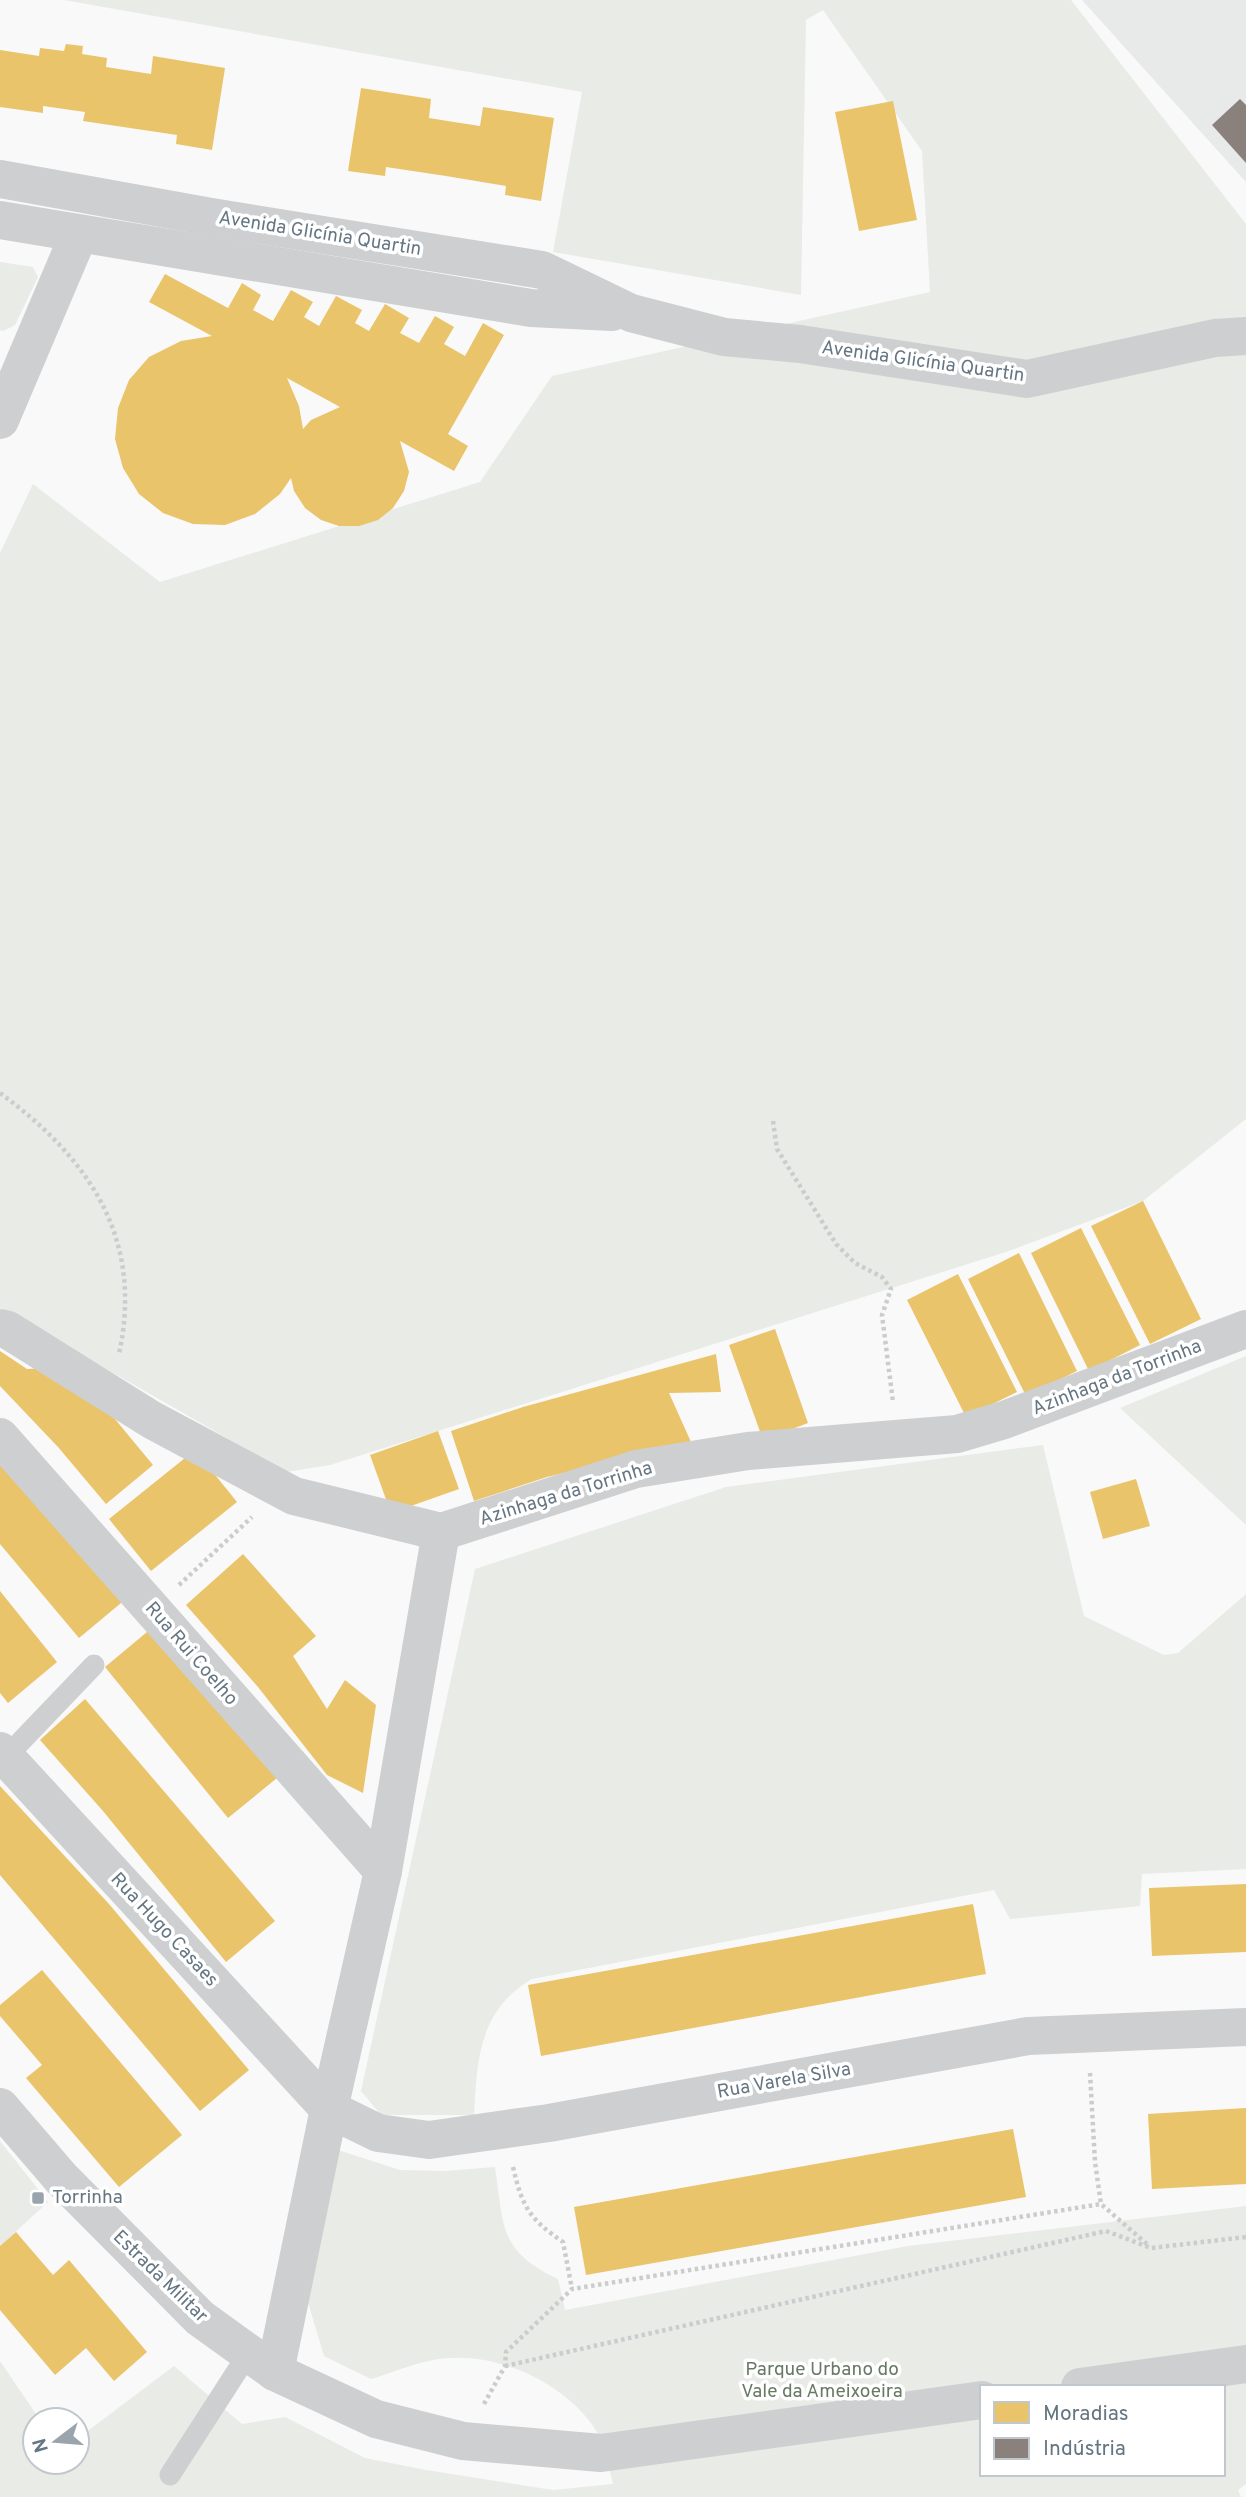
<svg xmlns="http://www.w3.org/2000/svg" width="1246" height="2497" font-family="Overpass,sans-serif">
<rect width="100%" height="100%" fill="#f9f9f9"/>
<polygon fill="#e8e9e9" points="1082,0 1246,0 1246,182"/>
<g fill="#e8ebe6" fill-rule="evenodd">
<polygon points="64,0 1071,0 1246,224 1246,1119 1143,1201 1006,1252 330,1465 286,1472 0,1308 0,553 33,484 160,582 480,482 552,376 930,292 922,151 823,10 806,20 801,295 553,252 582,92"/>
<polygon points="0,262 33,267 38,277 15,325 3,331 0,330"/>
<polygon points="1246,1356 1246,1525 1120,1408"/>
<path d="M1043,1445L1084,1616L1164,1655L1178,1653L1246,1594V1869L1142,1874L1140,1906L1010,1919L994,1890L532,1979C479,2010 477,2059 474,2115H381L361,2091L475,1569L726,1487Z"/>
<polygon points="0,2141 48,2202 0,2246"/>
<path d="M338,2150L400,2170L445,2171L495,2167C504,2225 498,2251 558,2279L565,2310L908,2246L1246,2206V2484L1238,2490L1241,2497H0V2361L40,2420H35V2462H77V2439L174,2366L242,2424L285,2417L365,2458L426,2470L553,2490L613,2484C609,2467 602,2437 591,2423C557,2378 489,2349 433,2360C412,2364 391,2373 371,2379L324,2356L304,2289ZM982,2387H1223V2474H982Z"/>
</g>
<g fill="#e9c46a" fill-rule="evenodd">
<polygon points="66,44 83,46 82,54 107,58 106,67 151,74 153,56 225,68 212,150 176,144 177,135 83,121 85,112 43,106 43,113 0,107 0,50 39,56 40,48 64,51"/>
<polygon points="361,88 431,99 429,118 454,122 480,126 483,107 554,118 541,201 505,195 506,186 446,176 386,167 385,176 348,171"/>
<polygon points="893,101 917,220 859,231 835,112"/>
<path d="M165,274L228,308L242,283L261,295L253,310L273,321L291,290L313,302L304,317L319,326L336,296L362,310L355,323L369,331L385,304L409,318L400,333L419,343L435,316L454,327L444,344L465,356L483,323L504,335L448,434L468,446L454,471L400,441L409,472L404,491L393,508L378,520L359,526H339L321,520L305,508L294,491L291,478L280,494L255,514L225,525L193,524L163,513L139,494L123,468L115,439L118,408L129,380L149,357L181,341L212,336L149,302ZM287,378L340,407L311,420L303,429L299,406Z"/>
<polygon points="1143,1201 1201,1319 1150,1344 1091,1226"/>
<polygon points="1081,1228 1140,1345 1089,1371 1031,1253"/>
<polygon points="1019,1253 1077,1371 1026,1396 968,1279"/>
<polygon points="958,1274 1017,1392 966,1417 907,1300"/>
<polygon points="775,1329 808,1423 763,1440 729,1345"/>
<polygon points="0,1351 27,1369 46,1368 105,1407 153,1465 106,1504 58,1447 0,1386"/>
<polygon points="716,1354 721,1392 669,1393 691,1442 547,1477 474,1501 451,1431 523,1407"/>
<polygon points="438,1431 459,1489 391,1513 370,1455"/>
<polygon points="195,1450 237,1502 151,1571 109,1519"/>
<polygon points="0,1464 127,1598 79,1638 0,1544"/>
<polygon points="1136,1479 1150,1526 1103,1539 1090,1492"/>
<polygon points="243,1554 316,1636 293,1656 327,1709 345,1680 376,1705 363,1793 327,1775 258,1687 186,1605"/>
<polygon points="0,1591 57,1662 8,1703 0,1693"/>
<polygon points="153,1627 277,1778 228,1818 105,1667"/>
<polygon points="85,1699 275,1921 226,1962 103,1811 40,1740"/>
<polygon points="0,1786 109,1904 249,2070 200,2111 0,1875"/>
<polygon points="1246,1884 1246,1952 1152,1956 1149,1888"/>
<polygon points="973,1904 986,1974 541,2056 528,1985"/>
<polygon points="42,1970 182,2135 119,2187 26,2078 42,2065 0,2016 0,2005"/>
<polygon points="1246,2108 1246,2184 1152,2189 1148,2114"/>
<polygon points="1013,2129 1026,2197 586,2275 574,2207"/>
<polygon points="16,2232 53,2275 69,2260 147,2352 114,2381 86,2348 55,2375 0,2310 0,2246"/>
</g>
<polygon fill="#8a817c" points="1240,99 1246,105 1246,163 1212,125"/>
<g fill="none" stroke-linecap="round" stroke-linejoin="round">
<g stroke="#cbcccd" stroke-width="4.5" stroke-dasharray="3.5 3.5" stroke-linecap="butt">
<path d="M0,1093C90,1159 144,1239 119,1354"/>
<polyline points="773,1121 777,1149 836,1244 855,1263 882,1277 891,1289 882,1315 893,1402"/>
<polyline points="179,1585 252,1517"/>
<polyline points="1090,2073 1095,2162 1101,2204 1148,2245"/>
<path d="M513,2167C522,2206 529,2219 563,2242L572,2289"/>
<polyline points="505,2366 1106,2231 1151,2248 1246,2237"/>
<polyline points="484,2404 505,2366 506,2352 572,2289 1101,2204"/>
</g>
<g stroke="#cecfd0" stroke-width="21">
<polyline points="6,1757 94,1665"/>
<polyline points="170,2475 248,2354"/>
</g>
<g stroke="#cecfd0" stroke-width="38">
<polyline points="0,179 211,217 542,270 631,313 724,337 800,344 1027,379 1215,338 1246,336"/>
<polyline points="0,220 531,308 612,312"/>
<polyline points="0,420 79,234"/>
<polyline points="0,1328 8,1330 152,1420 294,1496 441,1532 636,1469 748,1451 957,1434 1004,1420 1246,1329"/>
<polyline points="0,1437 383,1871"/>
<polyline points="0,1751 329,2109 378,2133 429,2140 549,2123 1028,2036 1246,2027"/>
<polyline points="0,2107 61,2178 200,2318 275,2372 376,2419 463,2441 601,2453 982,2400"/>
<polyline points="275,2372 329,2109 383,1871 441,1532"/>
<polyline points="1080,2387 1246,2364"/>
</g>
</g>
<rect fill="#99a4ac" stroke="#fff" stroke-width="2.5" x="31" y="2191" width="14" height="14" rx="3.5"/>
<g text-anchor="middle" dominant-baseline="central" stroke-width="7" stroke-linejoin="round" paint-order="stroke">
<g font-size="19" fill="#657683" stroke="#fff">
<text transform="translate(320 234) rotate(9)">Avenida Glicínia Quartin</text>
<text transform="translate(923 362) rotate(8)">Avenida Glicínia Quartin</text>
<text transform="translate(1117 1378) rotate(-21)">Azinhaga da Torrinha</text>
<text transform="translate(566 1494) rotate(-17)">Azinhaga da Torrinha</text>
<text transform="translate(191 1654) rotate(49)">Rua Rui Coelho</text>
<text transform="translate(164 1930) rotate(47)">Rua Hugo Casaes</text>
<text transform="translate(784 2081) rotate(-10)">Rua Varela Silva</text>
<text transform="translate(160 2277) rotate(44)">Estrada Militar</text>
</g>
<g font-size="19" fill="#657683" stroke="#fff" text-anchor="start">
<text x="52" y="2198">Torrinha</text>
</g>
<g font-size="19" fill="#687a64" stroke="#fff">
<text x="822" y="2370">Parque Urbano do<tspan x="822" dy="22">Vale da Ameixoeira</tspan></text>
</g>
</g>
<rect x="980" y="2385" width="245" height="91" fill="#ffffff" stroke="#c1c8cd" stroke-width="2"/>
<rect x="994" y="2402" width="35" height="21" fill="#e9c46a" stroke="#c1c8cd" stroke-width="2"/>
<text x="1043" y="2420" font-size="21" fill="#657683">Moradias</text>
<rect x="994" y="2438" width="35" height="21" fill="#8a817c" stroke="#c1c8cd" stroke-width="2"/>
<text x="1043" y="2455" font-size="21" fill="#657683">Indústria</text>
<g transform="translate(56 2441) rotate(254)"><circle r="33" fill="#ffffff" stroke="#c1c8cd" stroke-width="2"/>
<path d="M0-5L12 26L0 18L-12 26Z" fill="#99a4ac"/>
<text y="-10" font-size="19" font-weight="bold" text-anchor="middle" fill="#657683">N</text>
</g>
</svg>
